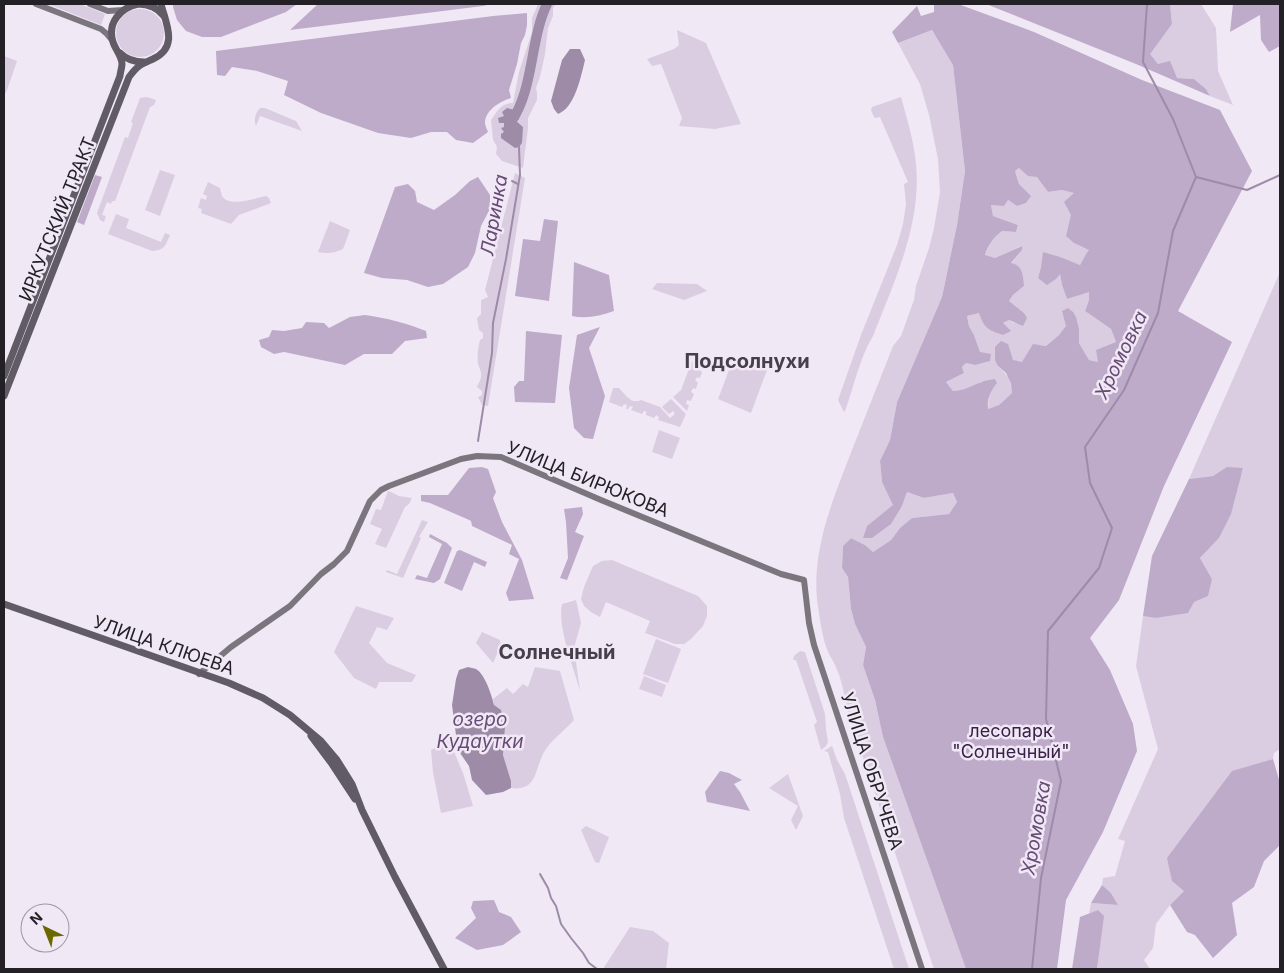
<svg xmlns="http://www.w3.org/2000/svg" width="1284" height="973" font-family="Inter,sans-serif">
<rect width="100%" height="100%" fill="#f0e8f5"/>
<g fill="#dacde2">
<polygon points="48,4 80,4 105,14 101,25"/>
<path d="M538,4H556L553,8V16L548,28L545,54L540,77L536,88L537,93V100L528,118V128L523,168L502,161L496,154L497,147L493,140L491,120C498,110 501,103 513,103L519,72L532,32V18Z"/>
<polygon points="1170,4 1201,4 1216,28 1218,71 1233,105 1210,96 1206,89 1194,79 1177,78 1158,64 1149,54 1172,24"/>
<circle cx="140" cy="33" r="24"/>
<polygon points="677,30 706,43 741,124 715,129 679,126 682,118 661,64 652,66 647,59 674,49 679,45"/>
<path d="M932,30L953,64L965,171L957,225L942,297L897,402L890,440L880,461L882,482L894,505L867,526L902,506L907,492L924,498L953,493L957,502L949,514L912,518L900,528L891,540L873,552L865,545L851,538L843,546L842,568L848,577L851,609L855,624L866,647L863,665L875,700L883,737L966,969H934L848,713C845,697 842,680 835,665C833,661 830,656 828,652C822,638 819,614 817,599C812,546 835,494 854,445C867,412 880,379 893,346L901,336L914,300L916,286L929,248L934,228L940,192L938,159L929,115L920,84L898,43Z"/>
<polygon points="4,56 17,61 6,93 4,92"/>
<polygon points="147,97 156,100 154,105 150,107 115,201 112,201 111,204 107,202 102,215 106,216 104,222 100,220 97,213 125,137 128,138 133,123 131,122 140,98"/>
<path d="M901,97C907,119 914,141 916,164C922,224 894,282 873,336C859,359 854,387 845,411L844,412L838,400L861,335L897,245L903,224L906,204L904,184L908,182L880,117L875,118L874,117L871,110L872,107Z"/>
<path d="M260,108H265L296,121L302,131L260,116L256,126C253,120 256,112 260,108Z"/>
<path d="M1019,168L1037,176L1048,192L1062,190L1075,193L1070,222L1074,243L1090,250L1086,254L1080,265L1074,263L1041,267L1038,278L1060,273L1062,285L1067,299L1089,291V300L1085,311L1111,329L1116,342L1098,362L1089,360L1079,343V329L1062,311L1067,326L1059,335L1046,346L1041,345L1022,363L1013,360L998,366C1007,375 1011,380 1012,393L999,405L988,409L989,394L996,383L981,382L973,386L959,391H953L946,382L964,373L962,367L966,363L975,365L980,353L974,335L969,326L967,316L979,313L1003,323L1009,320L1014,323L1024,313L1009,301L1013,295L1024,286L1011,264L1022,250L1021,246L995,258L985,256C988,245 993,238 1002,231L1016,232L1018,225L993,216L991,205L1008,200L1017,206L1026,203L1030,196L1019,184L1015,171Z"/>
<polygon points="160,170 175,175 160,216 145,210"/>
<path d="M515,173L525,178L488,406L482,405L478,397L482,395V391L477,387C478,384 481,380 481,376C482,372 479,368 478,364C477,357 478,347 480,340L483,338V333L479,330L477,318L481,314V300L488,297L485,290Z"/>
<path d="M208,182L220,188C220,189 222,195 222,196C229,208 255,198 266,196L269,198L271,203L239,215L231,224L201,213L202,209L198,208L201,198L206,200L207,196L203,194Z"/>
<path d="M116,214L129,219L126,228L161,242L165,233L170,235C165,246 165,250 152,251L108,234Z"/>
<path d="M330,221L350,230L343,249C334,253 328,254 318,252Z"/>
<polygon points="1280,272 1280,749 1274,753 1273,759 1232,772 1184,891 1170,905 1156,924 1153,948 1144,960 1150,969 1097,969 1099,952 1098,910 1089,914 1091,903 1118,905 1111,893 1102,885 1103,878 1115,876 1125,841 1118,839 1158,749 1136,666 1143,616 1155,618 1194,602 1212,579 1200,558 1219,538 1243,469 1227,468 1213,476 1189,479"/>
<polygon points="657,283 697,284 707,291 684,300 652,289"/>
<polygon points="734,357 767,370 751,413 718,399"/>
<polygon points="692,361 705,366 704,367 701,366 699,370 702,372 700,378 697,377 695,381 698,382 696,389 693,388 691,392 694,394 691,401 687,400 686,404 689,405 687,411 673,397 681,390"/>
<path d="M613,388H619C625,394 631,405 641,400L660,407L670,418L675,414L673,411L669,414L662,407L671,399L686,414L680,427L658,420L659,417L656,415L654,418L646,415V411H644L642,414L631,410L633,407L630,406L628,409H626L627,405L624,404L622,407L609,402Z"/>
<polygon points="659,430 680,438 672,459 652,452"/>
<polygon points="388,491 391,492 399,496 412,498 409,504 405,507 386,548 375,544 382,529 370,524 376,509 381,510"/>
<polygon points="422,520 428,522 419,537 421,538 403,578 386,572 387,570 397,574"/>
<polygon points="612,560 698,596 707,606 707,616 703,626 691,639 684,644 675,644 645,633 650,621 606,602 600,617 591,612 584,606 581,599 584,587 593,566 602,561"/>
<path d="M576,600L581,623L574,648L580,691C574,668 557,627 562,604Z"/>
<polygon points="356,606 394,618 387,630 377,627 369,643 387,663 416,675 412,682 379,682 376,689 354,678 334,652"/>
<polygon points="482,632 500,640 501,645 493,663 476,643"/>
<polygon points="656,639 681,649 668,683 643,674"/>
<polygon points="800,651 805,652 825,714 826,729 828,742 826,746 821,750 814,725 817,722 796,660 793,660 794,656"/>
<path d="M535,667L560,671L574,720C566,729 553,739 546,749C534,766 539,792 511,788V781L503,755L505,727L494,705L493,699L507,688L513,694L523,684L528,687Z"/>
<polygon points="644,676 666,685 662,697 639,689"/>
<polygon points="449,740 463,773 473,806 441,813 433,772 431,750"/>
<polygon points="832,746 837,760 845,774 909,969 894,969 844,818 840,794 828,752 824,751"/>
<polygon points="788,774 803,816 796,830 791,820 798,806 769,788"/>
<polygon points="586,826 609,837 599,863 595,862 581,830"/>
<polygon points="630,927 653,931 669,943 666,969 603,969"/>
</g>
<g fill="#beabca" fill-rule="evenodd">
<polygon points="173,4 297,4 286,12 221,37 202,37 186,31 181,25 177,20 173,7"/>
<polygon points="318,4 492,4 483,6 290,30"/>
<path d="M934,4H958L1034,32L1142,80L1220,110L1252,171L1178,311L1232,342L1164,486L1119,600L1090,638L1110,670L1133,724L1137,751L1103,832L1066,900L1057,969H966L883,737L875,700L863,665L866,647L855,624L851,609L848,577L842,568L843,546L851,538L865,545L873,552L891,540L900,528L912,518L949,514L957,502L953,493L924,498L907,492L902,506L891,524L872,538H863L867,526L893,505L882,482L880,461L890,440L897,402L942,297L957,225L965,171L953,65L932,30L898,43L892,32L917,6L921,16L934,12ZM1019,168L1028,176L1037,177L1048,192L1062,190L1074,193L1064,202L1071,215L1066,236L1074,243L1089,250L1086,254L1080,265L1060,257L1043,252L1041,267L1038,278L1047,285L1056,279L1060,274L1062,285L1067,299L1089,292V300L1085,311L1111,329L1116,342L1096,350L1098,362L1089,360L1079,343V329L1076,317L1073,312L1068,308L1062,311L1066,326L1059,335L1046,346L1033,344L1022,362L1013,360L1008,344L1001,341L995,347V360L998,366L1006,373L1011,384L1012,393L999,405L988,409C987,398 990,392 997,383L995,379C991,380 986,380 982,382C972,385 964,391 953,391L946,382L964,373L962,367L966,363L975,365L990,361L991,354L980,352L974,335L969,326L967,316L979,313C984,328 988,330 1003,335L1011,331L1003,323L1009,320L1023,326L1027,318L1024,313L1009,301L1013,295L1024,286C1023,276 1023,265 1011,263L1022,250V246L995,258L985,255C988,245 993,238 1002,231L1016,232L1018,225L993,216L991,205L1004,206L1008,200L1017,206L1026,203L1031,196L1019,184L1015,171Z"/>
<polygon points="986,4 1170,4 1172,24 1150,54 1158,64 1170,61 1177,78 1194,79 1206,89 1210,96 1136,64"/>
<polygon points="1233,4 1280,4 1280,46 1269,52 1261,40 1260,15 1230,32"/>
<path d="M527,13V25L525,35L521,43L517,64L509,90L511,98C501,101 485,110 485,123C485,126 487,129 488,132L473,143L456,140L447,132H431L411,138L378,133L321,113L284,95L288,81L257,71L232,67L225,76L217,75L216,51L493,16Z"/>
<polygon points="95,175 102,177 84,225 77,222"/>
<polygon points="478,177 490,195 490,209 481,226 475,253 468,267 443,284 428,287 407,280 382,278 364,273 395,187 408,184 415,191 417,202 434,210 455,195 470,181"/>
<polygon points="544,219 558,221 549,301 515,296 523,239 540,241"/>
<path d="M574,262L609,275L614,311C600,316 586,319 572,316Z"/>
<path d="M365,315C387,318 406,323 426,331L427,338L405,341L392,354H364L345,365L284,352L274,354L261,347L259,340L269,337L272,330L284,331L302,328L306,322L324,323L329,328L350,317Z"/>
<polygon points="600,327 589,348 605,396 593,439 584,438 574,428 569,388 577,335"/>
<polygon points="526,331 562,335 555,403 515,402 514,387 519,381 524,381"/>
<polygon points="482,467 488,469 496,492 493,498 502,522 522,560 534,599 509,601 506,593 519,559 509,554 512,545 472,526 471,521 467,519 430,503 421,501 421,495 448,495 469,468"/>
<polygon points="1227,467 1243,468 1231,514 1219,538 1200,558 1212,579 1208,596 1194,602 1188,613 1155,618 1143,616 1152,556 1189,479 1213,476"/>
<polygon points="582,507 583,514 575,532 584,536 567,580 560,578 568,558 566,522 564,509"/>
<polygon points="430,534 447,543 452,548 440,579 434,583 415,579 417,575 427,578 442,544 429,537"/>
<polygon points="460,550 487,562 485,567 474,562 462,591 444,583 457,551"/>
<polygon points="1273,759 1280,783 1280,845 1264,861 1254,887 1232,903 1237,935 1213,958 1195,935 1187,932 1170,905 1184,891 1172,881 1167,858 1232,771"/>
<polygon points="720,771 729,773 742,780 734,784 740,792 750,811 707,802 705,792"/>
<polygon points="1102,885 1111,893 1118,905 1091,903"/>
<polygon points="494,900 499,912 511,917 521,932 503,945 477,950 455,938 476,918 471,908 473,901"/>
<polygon points="1098,910 1104,916 1097,969 1072,969 1080,917"/>
</g>
<g fill="#9d8ba8">
<path d="M570,49H580L585,60C581,76 575,108 558,114L554,109L551,101L562,60Z"/>
<polygon points="507,108 518,111 519,119 516,121 523,127 522,143 519,147 515,148 501,138 501,134 504,132 501,128 504,127 504,123 499,123 498,118 504,116 502,112"/>
<path d="M468,667C470,668 474,668 476,669C485,674 492,696 494,705L501,710L505,727L503,755L511,781V788L503,792L486,795L472,780L469,766L458,750L452,705L456,679L459,670Z"/>
</g>
<g fill="none" stroke-linecap="round" stroke-linejoin="round">
<g stroke="#9d8ba8" stroke-width="2">
<polyline points="1196,177 1247,190 1280,175"/>
<polyline points="512,181 518,184"/>
<polyline points="478,441 492,353 493,323 506,259 520,175 519,147"/>
<polyline points="540,874 548,888 551,898 556,906 561,924 571,938 583,953 589,963 597,969"/>
<polyline points="1032,969 1041,878 1061,781 1046,719 1048,631 1099,568 1112,528 1090,483 1085,447 1124,390 1158,313 1173,231 1196,177 1173,119 1143,62 1147,4"/>
</g>
<path stroke="#9d8ba8" stroke-width="10" d="M511,122C534,89 530,39 547,4"/>
<g stroke="#7b767e" stroke-width="6">
<polyline points="36,4 101,29 107,34 112,40"/>
<polyline points="90,4 108,11 123,10"/>
<polyline points="199,674 231,647 290,606 321,574 334,564 347,551 370,501 381,490 389,486 461,459 477,456 501,457 601,500 781,574 804,580 809,623 814,645 922,969"/>
</g>
<g stroke="#615b65" stroke-width="7">
<path d="M138,4C148,4 157,7 164,16"/>
<path d="M120,53C127,60 134,62 144,62"/>
<path d="M4,376L120,76C120,73 122,68 122,64C122,56 115,49 113,42C107,23 120,8 138,4"/>
<path d="M4,396L129,77C138,65 140,65 153,59C179,47 166,24 161,4"/>
<polyline points="4,604 229,683 263,698 290,715 321,741 337,760 352,784 362,810 395,877 444,969"/>
<polyline points="311,736 332,764 355,799"/>
</g>
</g>
<g text-anchor="middle" dominant-baseline="central" stroke-width="5" stroke-linejoin="round" paint-order="stroke">
<g font-size="18" fill="#242126" stroke="#f0e8f5">
<text transform="translate(57 219) rotate(-68)">ИРКУТСКИЙ ТРАКТ</text>
<text transform="translate(588 479) rotate(22)">УЛИЦА БИРЮКОВА</text>
<text transform="translate(164 645) rotate(19)">УЛИЦА КЛЮЕВА</text>
<text transform="translate(872 771) rotate(72)">УЛИЦА ОБРУЧЕВА</text>
</g>
<g font-size="18" fill="#3a2048" stroke="#f0e8f5">
<text x="1011" y="730">лесопарк<tspan x="1011" dy="21">"Солнечный"</tspan></text>
</g>
<g font-size="19" font-style="italic" fill="#674b76" stroke="#f0e8f5">
<text transform="translate(494 215) rotate(-80)">Ларинка</text>
<text transform="translate(1121 355) rotate(-64)">Хромовка</text>
<text x="480" y="719">озеро<tspan x="480" dy="22">Кудаутки</tspan></text>
<text transform="translate(1036 828) rotate(-80)">Хромовка</text>
</g>
<g font-size="20" font-weight="bold" fill="#47404b" stroke="#f0e8f5">
<text x="747" y="361">Подсолнухи</text>
<text x="557" y="652">Солнечный</text>
</g>
</g>
<rect width="1284" height="973" fill="none" stroke="#242126" stroke-width="10"/>
<g transform="translate(45 928) rotate(317)"><circle r="24" fill="#f0e8f5" stroke="#9e98a2"/>
<path d="M0-4L9 19L0 12L-9 19Z" fill="#6c6800"/>
<text y="-8" font-size="14" font-weight="bold" text-anchor="middle" fill="#242126">N</text>
</g>
</svg>
